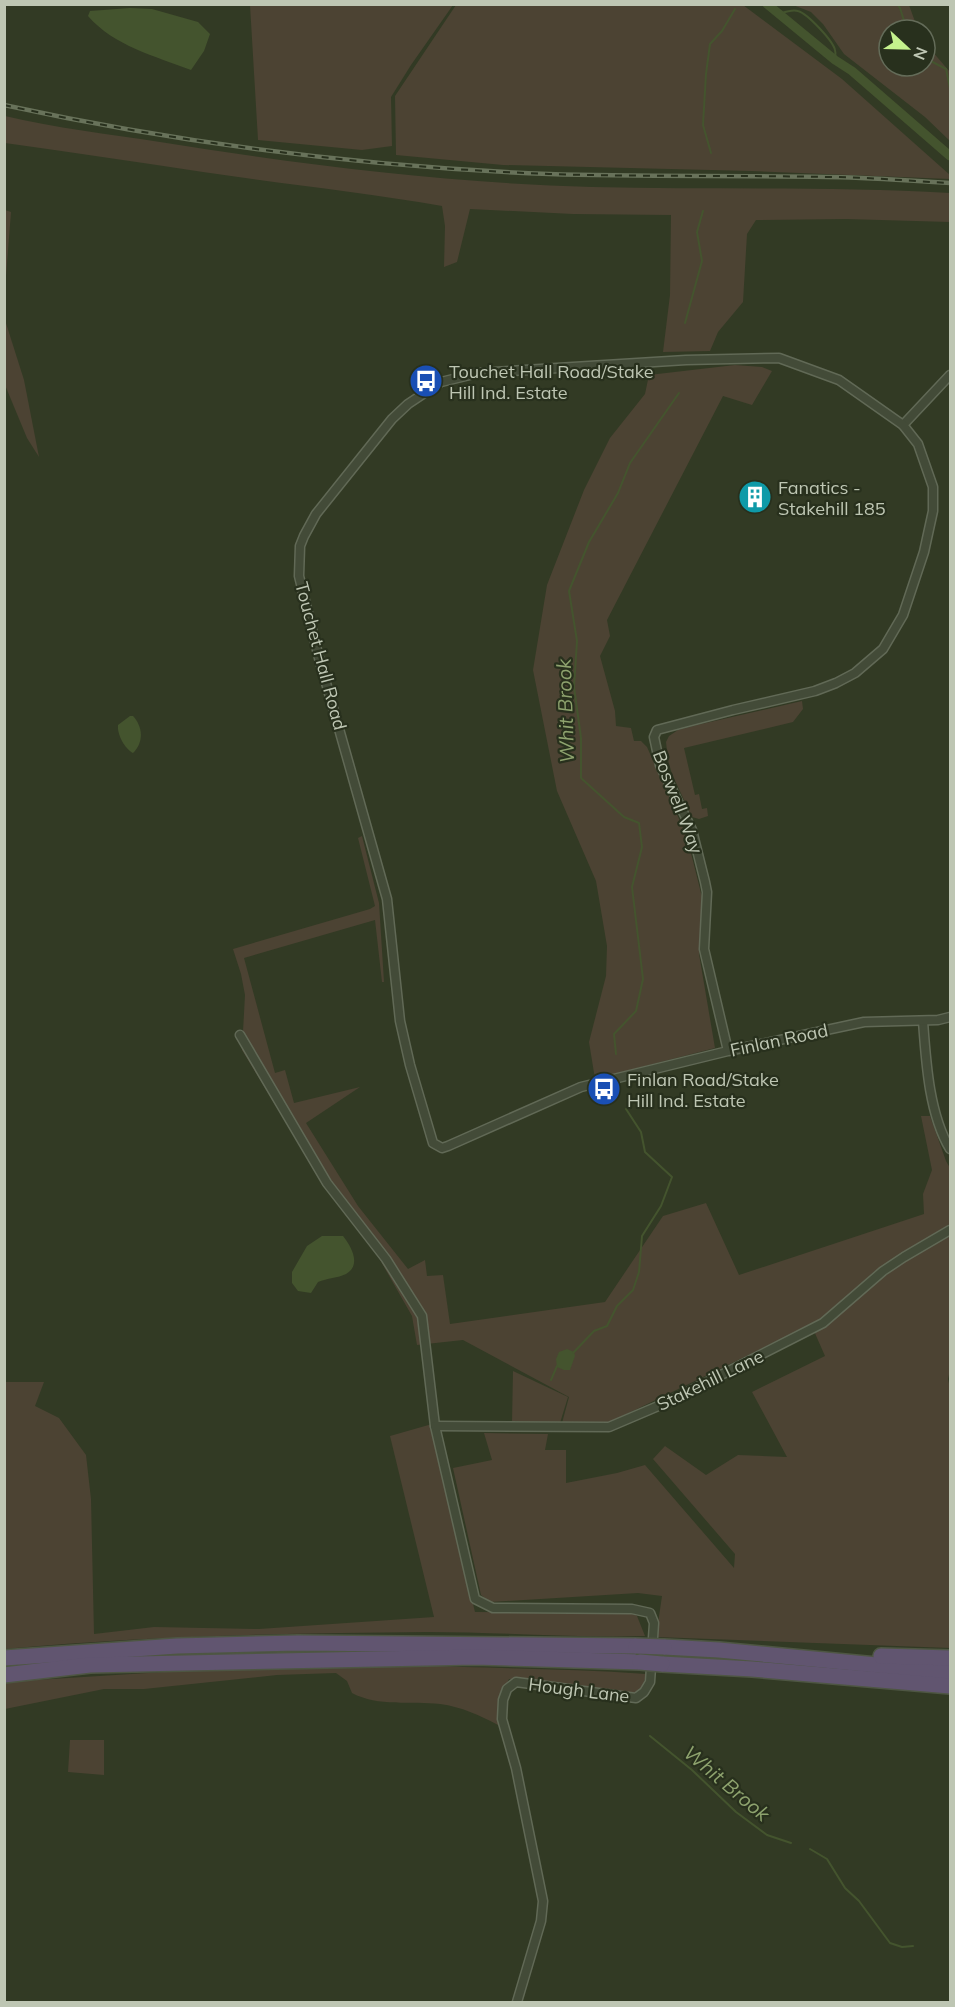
<svg xmlns="http://www.w3.org/2000/svg" width="955" height="2007" font-family="Mulish,sans-serif">
<rect width="100%" height="100%" fill="#323a24"/>
<g fill="#4c4333">
<polygon points="250,5 250,4 453,5 411,65 391,97 392,146 362,150 258,140"/>
<polygon points="456,5 743,5 842,79 950,175 950,179 751,171 503,165 396,155 395,96"/>
<polygon points="793,5 909,5 918,30 889,30 889,66 925,66 925,43 950,72 950,141 925,117 844,54 823,24 811,12"/>
<path d="M5,116C56,128 108,134 160,142C303,165 447,183 592,187C712,190 831,186 950,193V222L846,219L756,220L747,234L743,302L718,332L710,351L663,352L670,295L671,215L573,214L470,209L457,262L444,267L445,226L442,206C363,192 283,184 203,172C137,162 71,152 5,143Z"/>
<polygon points="5,210 11,212 5,289 4,210"/>
<polygon points="5,320 24,380 39,457 27,438 5,385"/>
<polygon points="735,365 762,367 772,371 752,405 723,396 607,620 610,636 600,656 615,711 616,726 631,728 634,741 641,741 647,747 687,837 702,897 699,954 715,1048 595,1079 589,1042 606,976 607,946 596,881 557,791 533,670 547,585 584,490 610,438 645,394 649,375"/>
<polygon points="802,701 803,709 793,722 684,748 695,795 699,794 702,809 707,808 708,816 699,819 692,817 672,774 668,760 666,742 669,736 678,730 697,725"/>
<polygon points="362,836 379,903 384,982 382,982 375,920 244,958 275,1073 285,1070 294,1103 360,1087 306,1123 358,1206 408,1269 425,1260 427,1276 443,1275 450,1324 605,1302 663,1216 706,1203 739,1275 924,1214 923,1194 932,1170 921,1116 930,1116 946,1161 950,1168 950,1224 875,1271 821,1320 606,1424 562,1423 569,1397 463,1340 417,1345 412,1316 375,1251 320,1179 242,1050 245,995 241,974 233,949 370,909 375,906 358,838"/>
<polygon points="950,1235 950,1370 948,1379 950,1388 950,1648 656,1637 662,1596 638,1593 490,1602 481,1595 453,1468 492,1460 484,1433 548,1434 545,1450 566,1450 566,1483 617,1473 645,1465 734,1568 735,1554 653,1459 665,1446 706,1475 738,1455 787,1457 752,1392 825,1356 814,1331 898,1266"/>
<polygon points="513,1371 568,1397 560,1423 512,1423"/>
<path d="M5,1382H44L35,1406L59,1418L86,1455L91,1499L94,1634L154,1627L259,1629L434,1617L390,1436L432,1424L438,1461L475,1612L632,1613L637,1616L645,1636C572,1638 499,1632 427,1632C286,1633 145,1636 5,1649Z"/>
<path d="M417,1665C493,1669 570,1668 646,1674L643,1688L632,1694L533,1681L509,1679L499,1700L498,1725C479,1715 462,1707 440,1704C412,1701 378,1707 352,1693L347,1681L336,1673L277,1675L144,1689H104L5,1709L4,1682L227,1668Z"/>
<polygon points="70,1740 104,1740 104,1775 68,1772"/>
</g>
<g fill="#44542e">
<path d="M130,8L152,9L198,22L210,34L204,51L191,70C155,56 114,46 88,16L90,11Z"/>
<path d="M130,716H133C143,727 144,742 133,753C125,749 117,735 118,725Z"/>
<path d="M322,1236H343C351,1246 362,1265 346,1274C338,1278 327,1278 318,1282L311,1293L298,1291L292,1283V1272L307,1246Z"/>
<polygon points="567,1349 574,1352 575,1356 570,1370 564,1370 557,1367 556,1359 559,1352"/>
</g>
<g fill="none" stroke-linecap="round" stroke-linejoin="round">
<g stroke="#44542e" stroke-width="2">
<polyline points="897,4 900,8 907,30"/>
<path d="M779,14C785,12 792,9 798,11C808,14 833,41 835,50C836,53 835,57 835,60"/>
<polyline points="925,58 946,69 950,88"/>
<polyline points="711,153 703,125 706,74 710,44 722,31 735,9"/>
<polyline points="685,323 702,261 697,232 703,211"/>
<polyline points="616,1054 614,1034 636,1011 643,979 632,887 642,847 639,823 624,817 581,778 581,738 574,687 577,641 569,591 589,542 618,493 630,463 679,393"/>
<polyline points="573,1353 594,1331 607,1326 617,1306 633,1290 639,1272 642,1236 661,1206 672,1177 645,1152 641,1132 626,1109"/>
<polyline points="551,1380 557,1366"/>
<polyline points="650,1736 692,1770 736,1812 767,1835 791,1843"/>
<polyline points="810,1849 827,1859 845,1888 859,1901 890,1943 902,1947 913,1946"/>
</g>
<polyline stroke="#44542e" stroke-width="9" points="767,4 835,60 852,71 950,156"/>
<g stroke="#616956" stroke-width="11">
<g id="street">
<polyline points="903,425 950,375"/>
<path d="M923,1021C926,1062 929,1114 950,1149"/>
<polyline points="240,1035 327,1183 386,1259 422,1316 435,1426 475,1599 493,1608 632,1609 650,1613 654,1623 650,1682 644,1692 636,1698 516,1682 507,1689 503,1700 502,1719 516,1768 543,1901 541,1921 517,2002"/>
<polyline points="728,1051 704,949 707,892 705,882 692,830 660,765 654,737 657,730 733,710 815,691 836,683 855,673 883,649 903,615 924,552 933,511 933,487 918,444 903,425 839,380 779,358 686,360 478,373 441,382 408,404 392,419 316,514 304,536 300,546 299,576 319,658 387,899 400,1021 410,1065 433,1143 442,1148 448,1146 581,1087 728,1051 864,1022 938,1020 950,1017"/>
<polyline points="435,1426 609,1427 670,1401 823,1323 883,1271 904,1257 950,1230"/>
</g>
</g>
<g stroke="#4e5643" stroke-width="18">
<g id="highway">
<polyline points="664,1647 719,1650 950,1672"/>
<polyline points="881,1656 950,1658"/>
<polyline points="4,1658 177,1646 298,1643 636,1646"/>
<polyline points="662,1664 752,1669 950,1686"/>
<polyline points="4,1675 90,1665 475,1657 640,1662"/>
</g>
</g>
<use href="#street" stroke="#434b38" stroke-width="8"/>
<use href="#highway" stroke="#615570" stroke-width="15"/>
<g stroke="#68725a" stroke-width="4.5">
<path id="rail" d="M4,105C183,144 367,167 549,174C642,177 734,175 826,177C868,177 909,181 950,183"/>
</g>
<use href="#rail" stroke="#28301d" stroke-width="2" stroke-dasharray="7" stroke-linecap="butt"/>
<g stroke="#4e5643" stroke-width="18" stroke-linecap="butt">
<g id="highway-bridge">
<polyline points="636,1646 664,1647"/>
<polyline points="640,1662 662,1664"/>
</g>
</g>
<use href="#highway-bridge" stroke="#615570" stroke-width="15"/>
</g>
<defs>
<g id="bus-disc" transform="scale(1.725)"><circle r="9.5" fill="#1a4fb4" stroke="#28301d"/><path d="M-5-6H5V4H4V6H2V4H-2V6H-4V4H-5ZM-3.5-4V0h7V-4ZM-3.5 1.2v1.5H-2V1.2ZM2 1.2v1.5H3.5V1.2Z" fill="#fff"/></g>
<g id="building-disc" transform="scale(1.725)"><circle r="9.5" fill="#0f9aa8" stroke="#28301d"/><path d="M-4-6H4V6H1V3H-1V6H-4ZM-2.5-4.3h1.7v1.8h-1.7ZM.8-4.3h1.7v1.8H.8ZM-2.5-1h1.7V.8h-1.7ZM.8-1h1.7V.8H.8Z" fill="#fff"/></g>
</defs>
<g fill-rule="evenodd">
<use href="#bus-disc" x="426" y="381"/>
<use href="#building-disc" x="755" y="497"/>
<use href="#bus-disc" x="604" y="1089"/>
</g>
<g text-anchor="middle" dominant-baseline="central" stroke-width="4.5" stroke-linejoin="round" paint-order="stroke">
<g font-size="18" fill="#bec6b3" stroke="#28301d" text-anchor="start">
<text x="449" y="371">Touchet Hall Road/Stake<tspan x="449" dy="21">Hill Ind. Estate</tspan></text>
<text x="778" y="487">Fanatics -<tspan x="778" dy="21">Stakehill 185</tspan></text>
<text x="627" y="1079">Finlan Road/Stake<tspan x="627" dy="21">Hill Ind. Estate</tspan></text>
</g>
<g font-size="18" fill="#bec6b3" stroke="#28301d">
<text transform="translate(321 656) rotate(75)">Touchet Hall Road</text>
<text transform="translate(678 802) rotate(69)">Boswell Way</text>
<text transform="translate(779 1040) rotate(-12)">Finlan Road</text>
<text transform="translate(710 1380) rotate(-26)">Stakehill Lane</text>
<text transform="translate(579 1690) rotate(7)">Hough Lane</text>
</g>
<g font-size="20" font-style="italic" fill="#8ea36e" stroke="#28301d">
<text transform="translate(565 711) rotate(-92)">Whit Brook</text>
<text transform="translate(727 1783) rotate(40)">Whit Brook</text>
</g>
</g>
<rect width="955" height="2007" fill="none" stroke="#bec6b3" stroke-width="12"/>
<g transform="translate(907 48) rotate(112)"><circle r="28" fill="#28301d" stroke="#646c59" stroke-width="1.5"/>
<path d="M0-4.5L10 22L0 15L-10 22Z" fill="#c5f18d"/>
<text y="-9" font-size="16" font-weight="bold" text-anchor="middle" fill="#bec6b3">N</text>
</g>
</svg>
